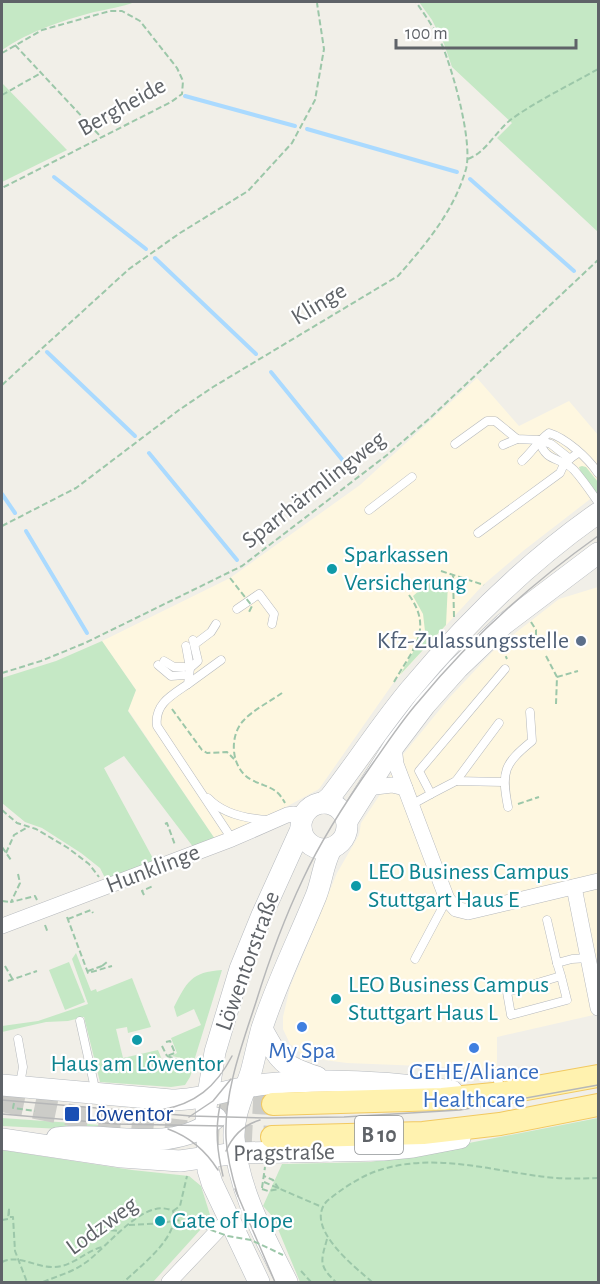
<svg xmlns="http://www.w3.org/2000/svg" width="600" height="1284" font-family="'Alegreya Sans',sans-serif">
<rect width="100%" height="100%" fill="#f1efe8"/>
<g fill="#fef7e0">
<polygon points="477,378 519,426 569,401 598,435 598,493 523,551 483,585 394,682 319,789 262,820 215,839 128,710 136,690 102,641 230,578 360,485"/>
<polygon points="598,587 598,1014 497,1037 497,1069 347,1063 324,1060 302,1054 290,1044 283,1029 283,1017 290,987 337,873 359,835 361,823 379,796 401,757 450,697 495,649 559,599"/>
</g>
<g fill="#c5e8c5">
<path d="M2,2H135C122,7 108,9 94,12C61,21 30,31 2,50Z"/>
<polygon points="419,2 598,2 598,232 497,138 512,123 452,67 444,44 432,20"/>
<polygon points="2,83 67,150 2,182"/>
<polygon points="582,466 586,467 598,482 598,498 582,476 579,467"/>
<polygon points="433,579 448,583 446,625 400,675 425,631 423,614 413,596"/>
<polygon points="102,641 136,690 128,711 215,839 194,848 124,756 104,768 156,864 107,882 100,868 81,853 42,828 25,822 2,803 2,678 56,661"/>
<polygon points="76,953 91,991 96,989 97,992 132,978 151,1027 128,1033 127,1027 116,1029 123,1058 158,1050 165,1067 175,1062 193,1068 190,1077 185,1085 171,1087 100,1082 84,1017 68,1021 46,1022 2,1032 2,1026 38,1021 88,1004 72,959"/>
<polygon points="69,962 85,1002 65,1010 49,970"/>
<path d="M222,970L194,1061L172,1056L177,1053L171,1038L201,1025L194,1009L177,1017L174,1007C187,982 191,972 222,970Z"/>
<polygon points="2,1118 101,1125 101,1131 2,1126"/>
<polygon points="598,1118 598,1282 300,1282 273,1217 263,1206 282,1164 371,1162"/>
<polygon points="2,1150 132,1170 189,1176 201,1186 211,1218 153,1282 2,1282"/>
</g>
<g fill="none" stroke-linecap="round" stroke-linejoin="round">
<g stroke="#aadaff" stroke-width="4">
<polyline points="185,96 295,126"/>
<polyline points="307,129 457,172"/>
<polyline points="54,177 146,249"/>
<polyline points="470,179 574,271"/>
<polyline points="155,258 256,354"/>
<polyline points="47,352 135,436"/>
<polyline points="271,372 353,473"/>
<polyline points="149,453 237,560"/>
<polyline points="2,494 15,513"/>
<polyline points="26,531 87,633"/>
</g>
<g stroke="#ccccc8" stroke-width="22" stroke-dasharray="22 11" stroke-linecap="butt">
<polyline points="2,1101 104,1122 212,1134 272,1137"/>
<polyline points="220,1101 273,1104"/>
</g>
<g stroke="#b5b8bc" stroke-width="9">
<g id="lane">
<path d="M539,440C546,464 561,456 574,470C583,480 591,492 598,502"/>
<polyline points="455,444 487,421 495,421 517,439 539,440 551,444 570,459"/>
<polyline points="503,445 517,439"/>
<path d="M522,461C532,452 538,441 549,433C566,438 588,458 598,473"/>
<polyline points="369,510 412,477"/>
<polyline points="478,533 560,473 565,462 578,453"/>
<polyline points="237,609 259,594 274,614 272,624"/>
<polyline points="195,644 211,632 216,624"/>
<path d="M186,646L190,668L188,684C172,695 154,704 157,726L232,839"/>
<polyline points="164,661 174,667 184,667"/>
<polyline points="158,665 171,676 184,675"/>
<polyline points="190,668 198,661 193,640"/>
<polyline points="188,684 221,660"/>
<polyline points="499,723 456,781 431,794 419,771 505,669"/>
<polyline points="456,781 503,782"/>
<path d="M208,798C223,814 248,819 269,820"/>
<polyline points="411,805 431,794"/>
<path d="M508,807C501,771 504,764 532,741L530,712"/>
<polyline points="547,920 557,963"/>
<polyline points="415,959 447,899"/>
<polyline points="561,976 567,1000 511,1015 507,992 561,976 557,963 572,959 588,958"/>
<polyline points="80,1021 96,1093"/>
<polyline points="18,1039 23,1067 20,1084"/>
<polyline points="493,1071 503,1091"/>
</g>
</g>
<g stroke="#b5b8bc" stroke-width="16">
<g id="street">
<polyline points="394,746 396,764 447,899 456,909 468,912 598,881"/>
<polyline points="367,788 392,785 405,788"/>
<polyline points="574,887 598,1008"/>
<polyline points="2,926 232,839 287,815 294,814 303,817"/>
<polyline points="169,1282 222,1226 230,1223"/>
</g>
</g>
<g stroke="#b6babf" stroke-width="22">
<g id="secondary">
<circle cx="324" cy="826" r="23"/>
<path d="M323,803L330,797C357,762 381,725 409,691C464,625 528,562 598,513"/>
<polyline points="347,821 394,746 425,705 458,668 504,624 598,553"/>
<path d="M262,1029C280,1062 281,1065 317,1077"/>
<path d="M2,1085L171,1100C204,1100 235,1087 267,1084C328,1078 392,1082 452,1091"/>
<path d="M57,1138C109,1131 173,1156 216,1118"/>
<polyline points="2,1139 122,1157 180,1161 236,1153 383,1150 413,1147 460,1138"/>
<polyline points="259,1282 212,1183 208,1170 206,1107 215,1052 240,969 262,915 301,829"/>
<path d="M287,1282C264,1236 238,1190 234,1138C233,1114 244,1094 251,1072C255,1057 258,1042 262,1028C277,982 298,940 316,896C322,881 323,864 331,849"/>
</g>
</g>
<g stroke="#f2c960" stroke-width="24">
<g id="primary">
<polyline points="273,1104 442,1099 504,1093 598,1076"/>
<polyline points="272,1137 423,1133 500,1124 598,1105"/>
</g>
</g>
<g stroke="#9cc7a9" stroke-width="2" stroke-dasharray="6 3" stroke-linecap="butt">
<polyline points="315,2 334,2"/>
<polyline points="15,45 101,137"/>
<polyline points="2,53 42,30 110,11 122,11 140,21 177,68 183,81 182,94 171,102 2,188"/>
<polyline points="2,95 41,73"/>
<path d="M468,159C487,152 496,130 513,118C540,99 570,85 598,69"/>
<polyline points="2,385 129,269 180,233 248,191 292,143 315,100 324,49 317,3"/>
<path d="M2,526L76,488L179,410L213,387L398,276C426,244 454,211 466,169C473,142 453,71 442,45C435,29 425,15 416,2"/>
<polyline points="441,571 484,585"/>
<polyline points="453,575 454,617"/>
<polyline points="531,622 536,630 536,636"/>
<polyline points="502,648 507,659"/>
<polyline points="546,656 557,677 556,704"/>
<polyline points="2,673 41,661 85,643 242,566 387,455 430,418 598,260"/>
<polyline points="557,677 578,671"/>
<path d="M394,682C412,650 434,630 409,595"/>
<path d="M282,693C271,701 253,710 244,720C228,736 231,770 252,780C267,788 276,786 285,803"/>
<polyline points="172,709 202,750 207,753 227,752 234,759"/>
<polyline points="518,804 539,797"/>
<polyline points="2,810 17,823 36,829 68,848 89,864 99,877"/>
<polyline points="165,824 167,823 175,845"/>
<polyline points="2,847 11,860"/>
<polyline points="6,853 14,835 28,827"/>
<polyline points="18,874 20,883 11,902 35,896 37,900"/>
<polyline points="144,895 142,891 153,886"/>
<polyline points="2,901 11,902"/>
<polyline points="67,917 88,973 112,966"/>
<polyline points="68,919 91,910 93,913"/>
<polyline points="45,925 48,933"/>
<polyline points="5,966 13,980"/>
<polyline points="88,971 102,966"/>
<polyline points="8,981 37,971"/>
<polyline points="166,1042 170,1041 175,1053 167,1056"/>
<polyline points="162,1046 167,1056"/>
<polyline points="167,1056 195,1065"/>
<polyline points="460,1077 472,1078"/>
<polyline points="14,1103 13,1108 35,1111"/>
<polyline points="104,1117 116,1118"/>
<polyline points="116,1121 116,1118 127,1118 128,1111"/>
<polyline points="264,1182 322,1207"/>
<polyline points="262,1188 265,1167"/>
<polyline points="262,1189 268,1191 279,1189 273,1180 264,1176"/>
<polyline points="173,1211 180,1206 187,1176"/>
<polyline points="2,1220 8,1219 9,1208 9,1217 13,1217 15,1251 27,1282"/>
<polyline points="129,1225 164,1223 175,1220 185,1221"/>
<polyline points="93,1229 120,1231"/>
<path d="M327,1239C321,1261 318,1265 336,1282"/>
<path d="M2,1262C18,1254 35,1267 52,1267C72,1268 86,1250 103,1247"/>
<polyline points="301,1271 311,1282"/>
<path d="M43,1282C57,1276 73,1272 85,1263C107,1248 144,1196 173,1211C181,1236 139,1267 124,1282"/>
<path d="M372,1282C355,1267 303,1227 327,1201C343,1188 362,1175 383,1169C434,1154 487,1169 538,1176C558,1179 578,1179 598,1178"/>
</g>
<use href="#lane" stroke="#fff" stroke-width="8"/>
<use href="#street" stroke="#fff" stroke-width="15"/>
<use href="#secondary" stroke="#fff" stroke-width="21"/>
<use href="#primary" stroke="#fff2af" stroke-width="22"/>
<g stroke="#b6b7b8" stroke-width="1.5">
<polyline points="2,1100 191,1116 268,1118 344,1117 460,1110 598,1085"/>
<path d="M220,1105C215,1130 217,1151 223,1176"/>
<path d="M161,1110C195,1104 216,1087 232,1056"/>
<polyline points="2,1114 116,1124 223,1126"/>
<polyline points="189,1117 213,1101 231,1079"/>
<path d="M168,1129C190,1137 206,1151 218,1170"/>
<path d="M226,1151C233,1135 243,1125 260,1120"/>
<polyline points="235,1189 275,1282"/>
<path d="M238,1196C232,1177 227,1158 226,1138C224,1092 242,1045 256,1002C269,960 284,919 303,879C322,838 347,800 373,763C388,742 402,720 419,701C471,638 532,583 598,536"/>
</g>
<g stroke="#9cc7a9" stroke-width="2" stroke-dasharray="6 3" stroke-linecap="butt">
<polyline points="230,578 252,606 248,614"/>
<polyline points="102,966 107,962"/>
<polyline points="185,1221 228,1236 251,1240 283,1255"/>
</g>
</g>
<g fill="#0f9aa8" stroke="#fff" stroke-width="2">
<circle cx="332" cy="569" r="6"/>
<circle cx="356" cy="886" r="6"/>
<circle cx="336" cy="999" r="6"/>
<circle cx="137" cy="1040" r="6"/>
<circle cx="160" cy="1221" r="6"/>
</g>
<circle fill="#5c6f8a" stroke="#fff" stroke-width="2" cx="581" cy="641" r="6"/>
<g fill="#3f7fe0" stroke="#fff" stroke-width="2">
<circle cx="302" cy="1027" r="6"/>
<circle cx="474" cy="1048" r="6"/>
</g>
<rect fill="#1a4fb4" stroke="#fff" stroke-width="2" x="64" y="1106" width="16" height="16" rx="3"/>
<g text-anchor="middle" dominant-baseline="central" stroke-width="4.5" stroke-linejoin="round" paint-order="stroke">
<rect fill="#fff" stroke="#8f9295" stroke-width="1.5" x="355" y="1116" width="48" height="38" rx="4.5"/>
<g font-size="22" font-weight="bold" fill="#5f6368">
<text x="379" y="1135">B 10</text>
</g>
<g font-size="24" fill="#5f6368" stroke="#fff">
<text transform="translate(122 107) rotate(-29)">Bergheide</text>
<text transform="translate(319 304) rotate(-31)">Klinge</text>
<text transform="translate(314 490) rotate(-38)">Sparrhärmlingweg</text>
<text transform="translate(153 869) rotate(-21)">Hunklinge</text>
<text transform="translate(248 961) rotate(-70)">Löwentorstraße</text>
<text transform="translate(284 1153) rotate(-1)">Pragstraße</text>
<text transform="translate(102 1226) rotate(-36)">Lodzweg</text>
</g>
<g font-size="24" fill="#0d838f" stroke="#fff" text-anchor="start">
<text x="344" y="555">Sparkassen<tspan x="344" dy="28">Versicherung</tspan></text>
<text x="368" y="872">LEO Business Campus<tspan x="368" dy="28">Stuttgart Haus E</tspan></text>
<text x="348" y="985">LEO Business Campus<tspan x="348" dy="28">Stuttgart Haus L</tspan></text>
<text x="137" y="1064" text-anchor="middle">Haus am Löwentor</text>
<text x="172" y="1221">Gate of Hope</text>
</g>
<g font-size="24" fill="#4e5e75" stroke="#fff" text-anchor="end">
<text x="569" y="641">Kfz-Zulassungsstelle</text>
</g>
<g font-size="24" fill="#366cbe" stroke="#fff">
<text x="302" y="1051">My Spa</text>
<text x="474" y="1072">GEHE/Aliance<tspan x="474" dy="28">Healthcare</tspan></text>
</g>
<g font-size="24" fill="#164399" stroke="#fff" text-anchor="start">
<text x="86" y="1114">Löwentor</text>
</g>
</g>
<rect width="600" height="1284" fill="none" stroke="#5f6368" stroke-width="6"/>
<path d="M396 39v9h180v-9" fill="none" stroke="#5f6368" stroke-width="3"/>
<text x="405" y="39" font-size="18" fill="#5f6368" stroke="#ffffff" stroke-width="4.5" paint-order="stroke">100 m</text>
</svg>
